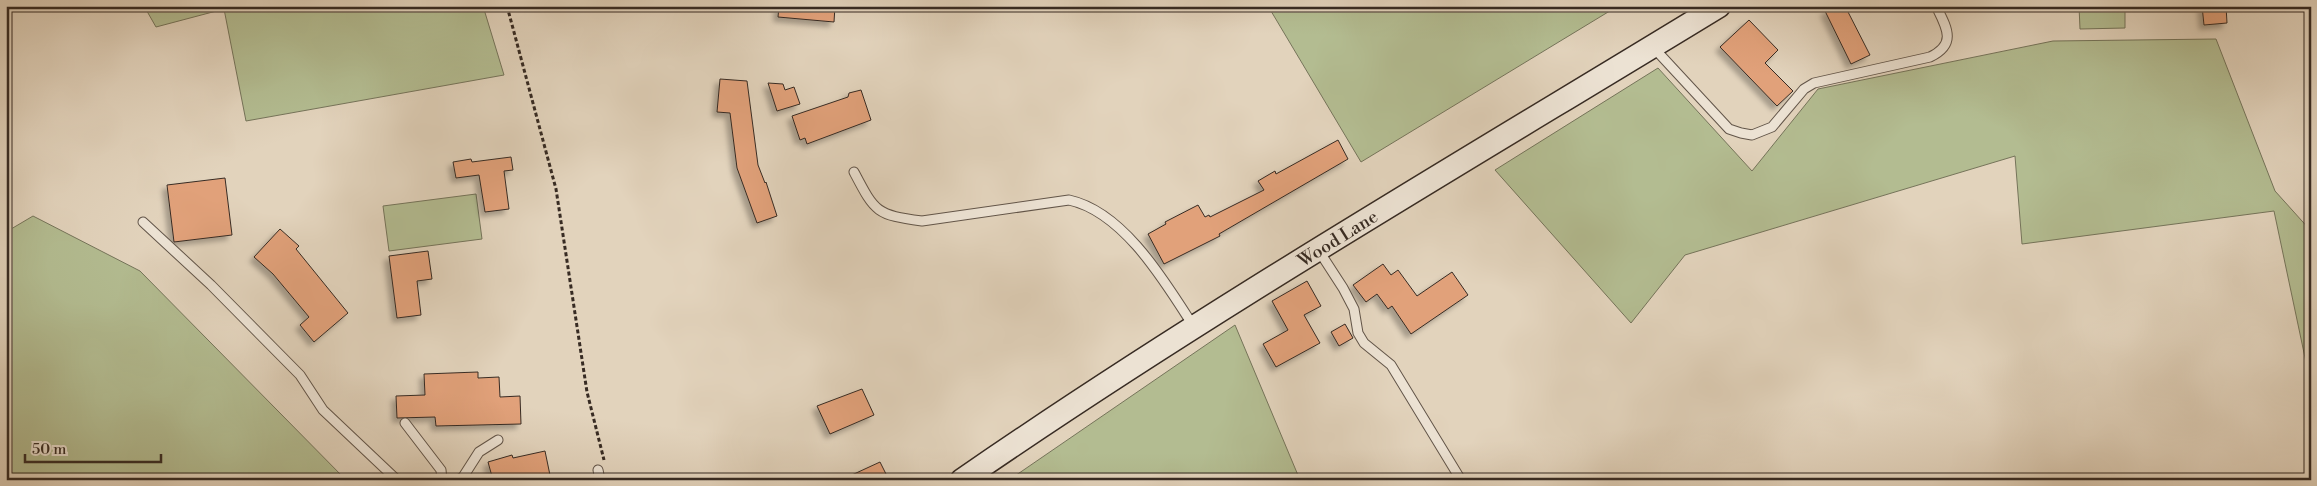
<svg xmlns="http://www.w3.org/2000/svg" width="2317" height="486" font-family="'Libre Bodoni',serif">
<defs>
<filter id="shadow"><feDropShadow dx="-4.5" dy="4.5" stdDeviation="2.5" flood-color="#0004"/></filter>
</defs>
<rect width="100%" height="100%" fill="#e2d3bc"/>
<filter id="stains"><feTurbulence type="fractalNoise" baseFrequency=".004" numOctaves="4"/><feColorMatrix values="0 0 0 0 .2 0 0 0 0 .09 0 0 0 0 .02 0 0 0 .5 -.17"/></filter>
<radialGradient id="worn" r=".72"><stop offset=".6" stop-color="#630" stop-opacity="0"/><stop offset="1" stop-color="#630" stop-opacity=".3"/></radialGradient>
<g fill="#b3bc91" stroke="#75745a">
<polygon points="144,6 483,6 504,75 246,121 224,9 156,27"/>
<polygon points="1268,6 1618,6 1361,162"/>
<polygon points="2079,6 2125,6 2125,28 2080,29"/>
<polygon points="2216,39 2275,191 2311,231 2311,386 2274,211 2022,244 2015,156 1685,255 1631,323 1495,170 1658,68 1752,171 1818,89 2053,41"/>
<polygon points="476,194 482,239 389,251 383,206"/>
<polygon points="33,216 140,271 346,480 6,480 6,232"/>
<polygon points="1235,325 1300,480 1009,480"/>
</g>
<g fill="#e1a17a" stroke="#372b23" filter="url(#shadow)">
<polygon points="779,6 835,6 834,22 778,17"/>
<polygon points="1835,6 1845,6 1870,55 1851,64 1825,11"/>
<polygon points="2202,6 2226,6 2227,23 2204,25"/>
<polygon points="1749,20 1778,50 1765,63 1793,91 1777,106 1720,47"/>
<polygon points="720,79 747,81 758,165 765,183 766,182 777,216 757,223 737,168 730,113 717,112"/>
<polygon points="768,83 783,84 785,90 794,87 800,104 777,111"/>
<polygon points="861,90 871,120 807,144 805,138 800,140 792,116 848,97 849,93"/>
<polygon points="1338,140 1348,159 1219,234 1220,236 1164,264 1148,234 1166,224 1165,222 1198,205 1205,217 1209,215 1210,217 1264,190 1258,181 1275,171 1276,174"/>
<polygon points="511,157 513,170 504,171 509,209 485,212 479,175 456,178 453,162 471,159 472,162"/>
<polygon points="225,178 232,235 174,242 167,185"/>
<polygon points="280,229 299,246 296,249 348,313 314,342 300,325 309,317 273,274 254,257"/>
<polygon points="428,251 432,279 417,281 421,315 397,318 389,256"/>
<polygon points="1383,264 1391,275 1398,270 1417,296 1452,272 1468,295 1411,334 1392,306 1388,309 1377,294 1366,302 1353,285"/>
<polygon points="1307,281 1321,306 1304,315 1320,343 1276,367 1263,344 1288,330 1272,301"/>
<polygon points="1345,324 1353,338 1339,346 1331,332"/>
<polygon points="478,372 478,378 499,377 500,397 520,396 521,424 436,426 435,417 397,418 396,396 425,395 424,374"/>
<polygon points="862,389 874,415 830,434 817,406"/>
<polygon points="545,451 551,480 493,480 488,462 512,455 513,458"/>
<polygon points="880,462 889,480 841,480"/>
</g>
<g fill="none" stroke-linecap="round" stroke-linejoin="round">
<g stroke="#625549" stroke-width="11">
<g id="lane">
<path d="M1653,47L1729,129L1741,133L1752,135L1772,127L1804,89L1814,83L1930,57C1957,44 1947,28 1936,6"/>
<path d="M854,172C875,212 876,215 922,221L1069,200C1124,212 1165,282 1194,327"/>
<polyline points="143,222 211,285 300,375 323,410 397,480"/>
<polyline points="1319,251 1343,288 1354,309 1358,333 1364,343 1391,365 1461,480"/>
<polyline points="405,423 441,470 442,480"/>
<polyline points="598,470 600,480"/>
<polyline points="458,480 463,477 479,452 498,440"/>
</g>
</g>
<g stroke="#372b23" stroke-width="25">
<path id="secondary" d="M962,480C1207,311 1465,161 1719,6"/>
</g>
<polyline stroke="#372b23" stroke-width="3" stroke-dasharray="4 2.5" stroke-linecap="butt" points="507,6 556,189 587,392 604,460"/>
<use href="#lane" stroke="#ece2d3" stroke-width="9"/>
<use href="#secondary" stroke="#ece2d3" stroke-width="22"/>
</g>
<g text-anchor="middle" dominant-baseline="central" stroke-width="4" stroke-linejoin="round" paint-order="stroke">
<g font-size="18" fill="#372b23" stroke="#ece2d3">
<text transform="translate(1338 239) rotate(-32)">Wood Lane</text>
</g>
</g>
<rect width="2317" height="486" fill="none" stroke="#e2d3bc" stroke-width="25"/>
<rect x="8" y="8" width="2302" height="471" fill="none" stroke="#372b23" stroke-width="2.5"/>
<rect x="12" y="12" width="2292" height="461" fill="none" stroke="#372b23"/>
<path d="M25 454v8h136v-8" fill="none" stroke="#372b23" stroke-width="2.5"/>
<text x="32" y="454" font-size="15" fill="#372b23" stroke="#ece2d3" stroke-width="4" paint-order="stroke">50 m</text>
<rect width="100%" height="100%" filter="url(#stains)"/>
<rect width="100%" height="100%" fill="url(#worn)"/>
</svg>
